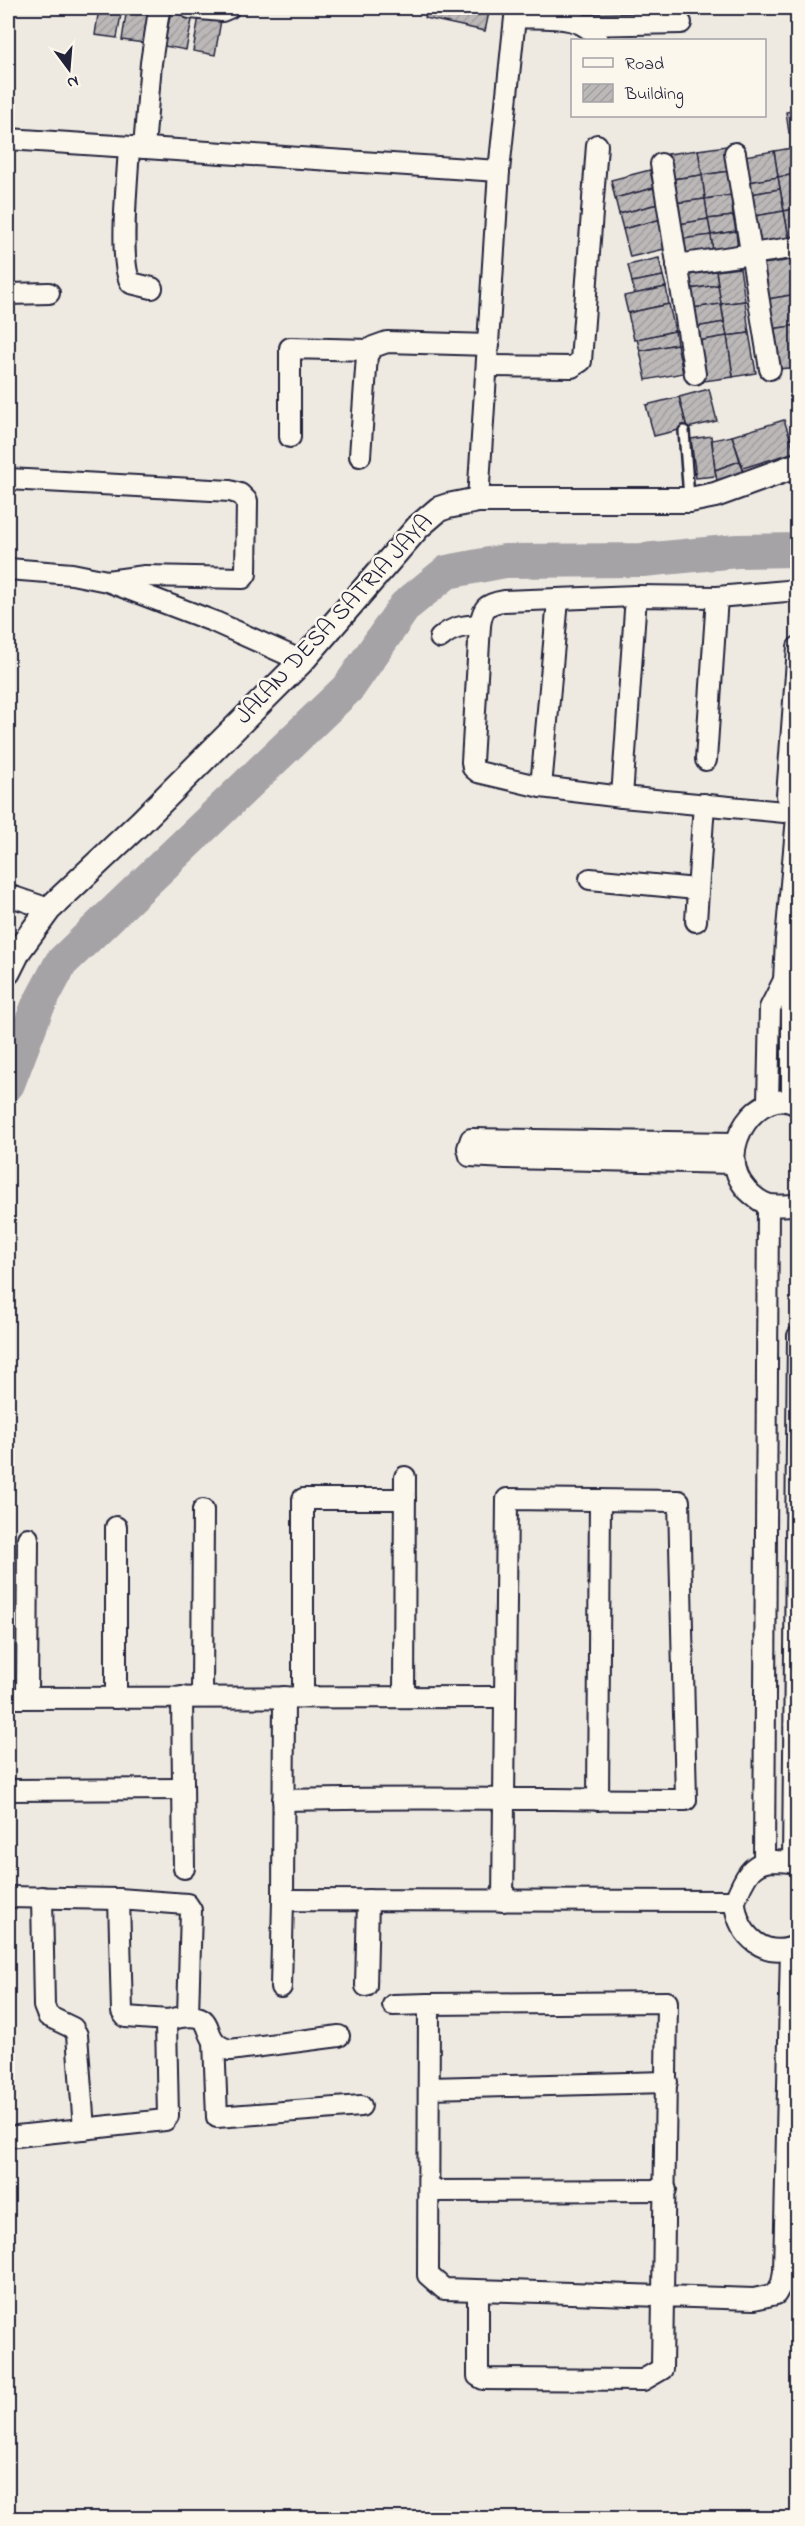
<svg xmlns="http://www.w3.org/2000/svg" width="805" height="2526" font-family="'Indie Flower',sans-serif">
<defs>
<pattern id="building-hatch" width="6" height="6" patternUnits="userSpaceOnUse" patternTransform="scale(1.5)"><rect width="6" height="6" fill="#bcb8b8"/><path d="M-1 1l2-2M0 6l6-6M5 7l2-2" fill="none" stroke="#a19e9f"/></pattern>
</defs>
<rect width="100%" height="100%" fill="#eeeae2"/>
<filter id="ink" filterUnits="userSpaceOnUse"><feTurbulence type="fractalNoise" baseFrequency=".0167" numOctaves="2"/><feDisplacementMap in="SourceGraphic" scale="12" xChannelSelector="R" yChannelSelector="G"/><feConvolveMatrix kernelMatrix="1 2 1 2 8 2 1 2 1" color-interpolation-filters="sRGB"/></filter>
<g filter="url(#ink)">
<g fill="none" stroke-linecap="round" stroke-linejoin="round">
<polyline stroke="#a6a3a7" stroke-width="34" points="8,1084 37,1008 61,963 349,687 405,606 447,572 505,561 643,560 737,551 798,550"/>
</g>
<g fill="url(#building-hatch)" stroke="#22223b" stroke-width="1.5">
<polygon points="99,8 122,8 117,38 95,35"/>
<polygon points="127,8 149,8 144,43 122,40"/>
<polygon points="427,8 490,8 485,31 425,18"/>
<polygon points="171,11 193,15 186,50 164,46"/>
<polygon points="199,16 221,20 215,55 193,51"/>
<polygon points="798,110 798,132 789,133 786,112"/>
<polygon points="726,146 730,171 702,175 698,150"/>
<polygon points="798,147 798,174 778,177 774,151"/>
<polygon points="698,150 702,175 672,179 668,154"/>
<polygon points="774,151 778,177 749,182 744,156"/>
<polygon points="650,170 654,188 615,198 611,180"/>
<polygon points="730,171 733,195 705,199 702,175"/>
<polygon points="798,174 798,208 784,211 778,177"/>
<polygon points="702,175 705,199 676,203 673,179"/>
<polygon points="778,177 780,189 751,194 749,182"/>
<polygon points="654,188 658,204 619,214 615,198"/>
<polygon points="780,189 784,211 755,216 751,194"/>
<polygon points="731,195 733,216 708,219 705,199"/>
<polygon points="705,199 708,219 679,224 675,203"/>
<polygon points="658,204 662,219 623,229 619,214"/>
<polygon points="798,208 798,242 790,243 784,211"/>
<polygon points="784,211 790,243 760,248 755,216"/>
<polygon points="733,216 736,231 711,235 708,219"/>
<polygon points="662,219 669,248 630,257 623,229"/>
<polygon points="708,219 711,235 681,240 679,224"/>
<polygon points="736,231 738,250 713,253 711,235"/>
<polygon points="711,235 713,253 685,258 682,239"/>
<polygon points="659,258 663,276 632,282 628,265"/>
<polygon points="798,259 798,294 797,294 792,260"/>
<polygon points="792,260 797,294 768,299 763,264"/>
<polygon points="740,268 745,301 721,304 716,271"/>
<polygon points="716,271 718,285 690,289 688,275"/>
<polygon points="663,276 666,287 635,294 632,282"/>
<polygon points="718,285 721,304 693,308 690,289"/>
<polygon points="666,287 669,304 628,313 624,296"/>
<polygon points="797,294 798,325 772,329 768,299"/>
<polygon points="745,301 749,333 727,336 721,304"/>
<polygon points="669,304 675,331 634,340 628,313"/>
<polygon points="721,304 724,322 696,327 693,308"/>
<polygon points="724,322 727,336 698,341 696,327"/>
<polygon points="798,325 798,367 779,369 772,329"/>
<polygon points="675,331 677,344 640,351 637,339"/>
<polygon points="749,333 756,373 733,377 727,336"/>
<polygon points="727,336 733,377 704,381 698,341"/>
<polygon points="677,344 683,373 646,380 640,351"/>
<polygon points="709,389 717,421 687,428 679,397"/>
<polygon points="679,397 687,428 654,436 646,405"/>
<polygon points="784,420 795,452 743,468 732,436"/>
<polygon points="711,436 716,476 696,478 691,439"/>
<polygon points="732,436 740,461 715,470 712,440"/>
<polygon points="740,461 744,473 717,481 715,470"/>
</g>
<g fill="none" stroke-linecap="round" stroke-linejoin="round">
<g stroke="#22223b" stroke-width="14">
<polyline id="service" points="684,431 689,498"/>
</g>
<g stroke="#22223b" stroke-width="24">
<g id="minor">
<polyline points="190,8 222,11 229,8"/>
<path d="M516,17C542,19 584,12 598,40"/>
<polyline points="583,25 681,23"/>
<polyline points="8,139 499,171"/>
<path d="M129,147C128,174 118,263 131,283L152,288"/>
<polyline points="144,148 151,63 159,10 162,8"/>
<polyline points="735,153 770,369"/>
<polyline points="661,164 695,374"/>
<polyline points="677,265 798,247"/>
<polyline points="8,294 49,293"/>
<polyline points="487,366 572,367 581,361 597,145"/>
<polyline points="290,437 290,348 370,350"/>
<polyline points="360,456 367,355 373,347 387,342 489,345"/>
<polyline points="8,479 230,491 240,494 247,501 246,574 243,578 145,576 107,581"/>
<polyline points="478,500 499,171 516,8"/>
<polyline points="8,569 72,574 107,581 215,622 302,661"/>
<path d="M440,638C452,627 463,626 480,625"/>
<polyline points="706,760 717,597"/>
<polyline points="541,787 558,600"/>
<polyline points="787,796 798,647"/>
<polyline points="622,797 636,596"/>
<path d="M784,812L622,797L541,787L478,772L473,768L472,762L480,625C483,607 486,604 504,601L636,596L717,597L798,590"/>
<polyline points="590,879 696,889"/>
<polyline points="8,895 49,909"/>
<polyline points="696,921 704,804"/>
<polyline points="768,1102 770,1008 784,980"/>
<polyline points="792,1102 792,1009 784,980 786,940 797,817"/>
<path d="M798,1106C763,1081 710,1149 747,1190C753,1196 761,1203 770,1205C778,1206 789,1205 798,1205"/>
<polyline points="733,1163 506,1158 470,1156 468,1148 471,1139 735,1143"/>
<polyline points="182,1697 184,1868"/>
<polyline points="202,1697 203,1510"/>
<polyline points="303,1697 303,1499 405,1499"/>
<polyline points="404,1697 405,1477"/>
<polyline points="8,1698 504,1697"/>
<polyline points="27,1698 28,1538"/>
<polyline points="116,1698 116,1527"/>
<polyline points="8,1790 183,1789"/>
<path d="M283,1800C418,1796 552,1800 686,1800L679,1501L507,1499C505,1633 504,1767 503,1901"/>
<polyline points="598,1800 600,1500"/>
<polyline points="764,1861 768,1205"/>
<polyline points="793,1862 798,1336"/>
<path d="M798,1866C791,1860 783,1862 775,1861C754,1861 747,1873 739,1891C737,1895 735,1899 735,1904C739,1937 765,1960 798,1945"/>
<polyline points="8,1897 119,1899 187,1904 191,1910 188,2015"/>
<polyline points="42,1897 44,2006 48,2016 73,2028 77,2035 84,2129"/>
<polyline points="119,1899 122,2012 126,2017 168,2020"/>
<polyline points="283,1900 284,1697"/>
<polyline points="366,1986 368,1900"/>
<polyline points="281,1987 283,1900 735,1901"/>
<polyline points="393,2005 429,2004"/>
<polyline points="214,2041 217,2117 361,2106"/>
<polyline points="429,2088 667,2082"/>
<path d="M8,2137L165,2120L168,2116L166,2023L168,2020C227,2005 193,2041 230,2050L339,2036"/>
<polyline points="429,2191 666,2190"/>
<polyline points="478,2291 478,2376 483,2379 643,2380 662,2369 667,2002 429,2004 428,2275 444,2289 754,2299 776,2294 782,2283 784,2271 791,1948"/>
</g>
</g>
<g stroke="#22223b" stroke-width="28">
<polyline id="tertiary" points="8,972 19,950 49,909 140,823 302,661 418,527 439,509 448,506 478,500 690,500 715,495 798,465"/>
</g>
<use href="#service" stroke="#fbf7ec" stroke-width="9"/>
<use href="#minor" stroke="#fbf7ec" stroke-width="20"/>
<use href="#tertiary" stroke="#fbf7ec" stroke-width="24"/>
</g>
</g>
<g text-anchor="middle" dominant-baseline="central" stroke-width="5" stroke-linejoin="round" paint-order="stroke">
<g font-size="24" fill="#22223b" stroke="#fbf7ec">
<text transform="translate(335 620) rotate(-47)">JALAN DESA SATRIA JAYA</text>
</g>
</g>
<rect width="805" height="2526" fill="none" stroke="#fbf7ec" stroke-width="30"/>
<rect x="15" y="15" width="775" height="2496" fill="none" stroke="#22223b" stroke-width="2" filter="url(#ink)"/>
<rect x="571" y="39" width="195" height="78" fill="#fbf7ec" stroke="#a4a2a5" stroke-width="1.5"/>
<rect x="583" y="58" width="30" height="9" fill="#fbf7ec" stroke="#a4a2a5" stroke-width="1.5"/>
<text x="625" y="69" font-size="18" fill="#22223b">Road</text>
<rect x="583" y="84" width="30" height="18" fill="url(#building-hatch)" stroke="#a4a2a5" stroke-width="1.5"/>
<text x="625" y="99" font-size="18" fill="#22223b">Building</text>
<g transform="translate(69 69) rotate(164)" stroke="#fbf7ec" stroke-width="4.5" paint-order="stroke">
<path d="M0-4.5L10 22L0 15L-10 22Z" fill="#22223b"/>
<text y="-9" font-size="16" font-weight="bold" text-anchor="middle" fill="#22223b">N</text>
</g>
</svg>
